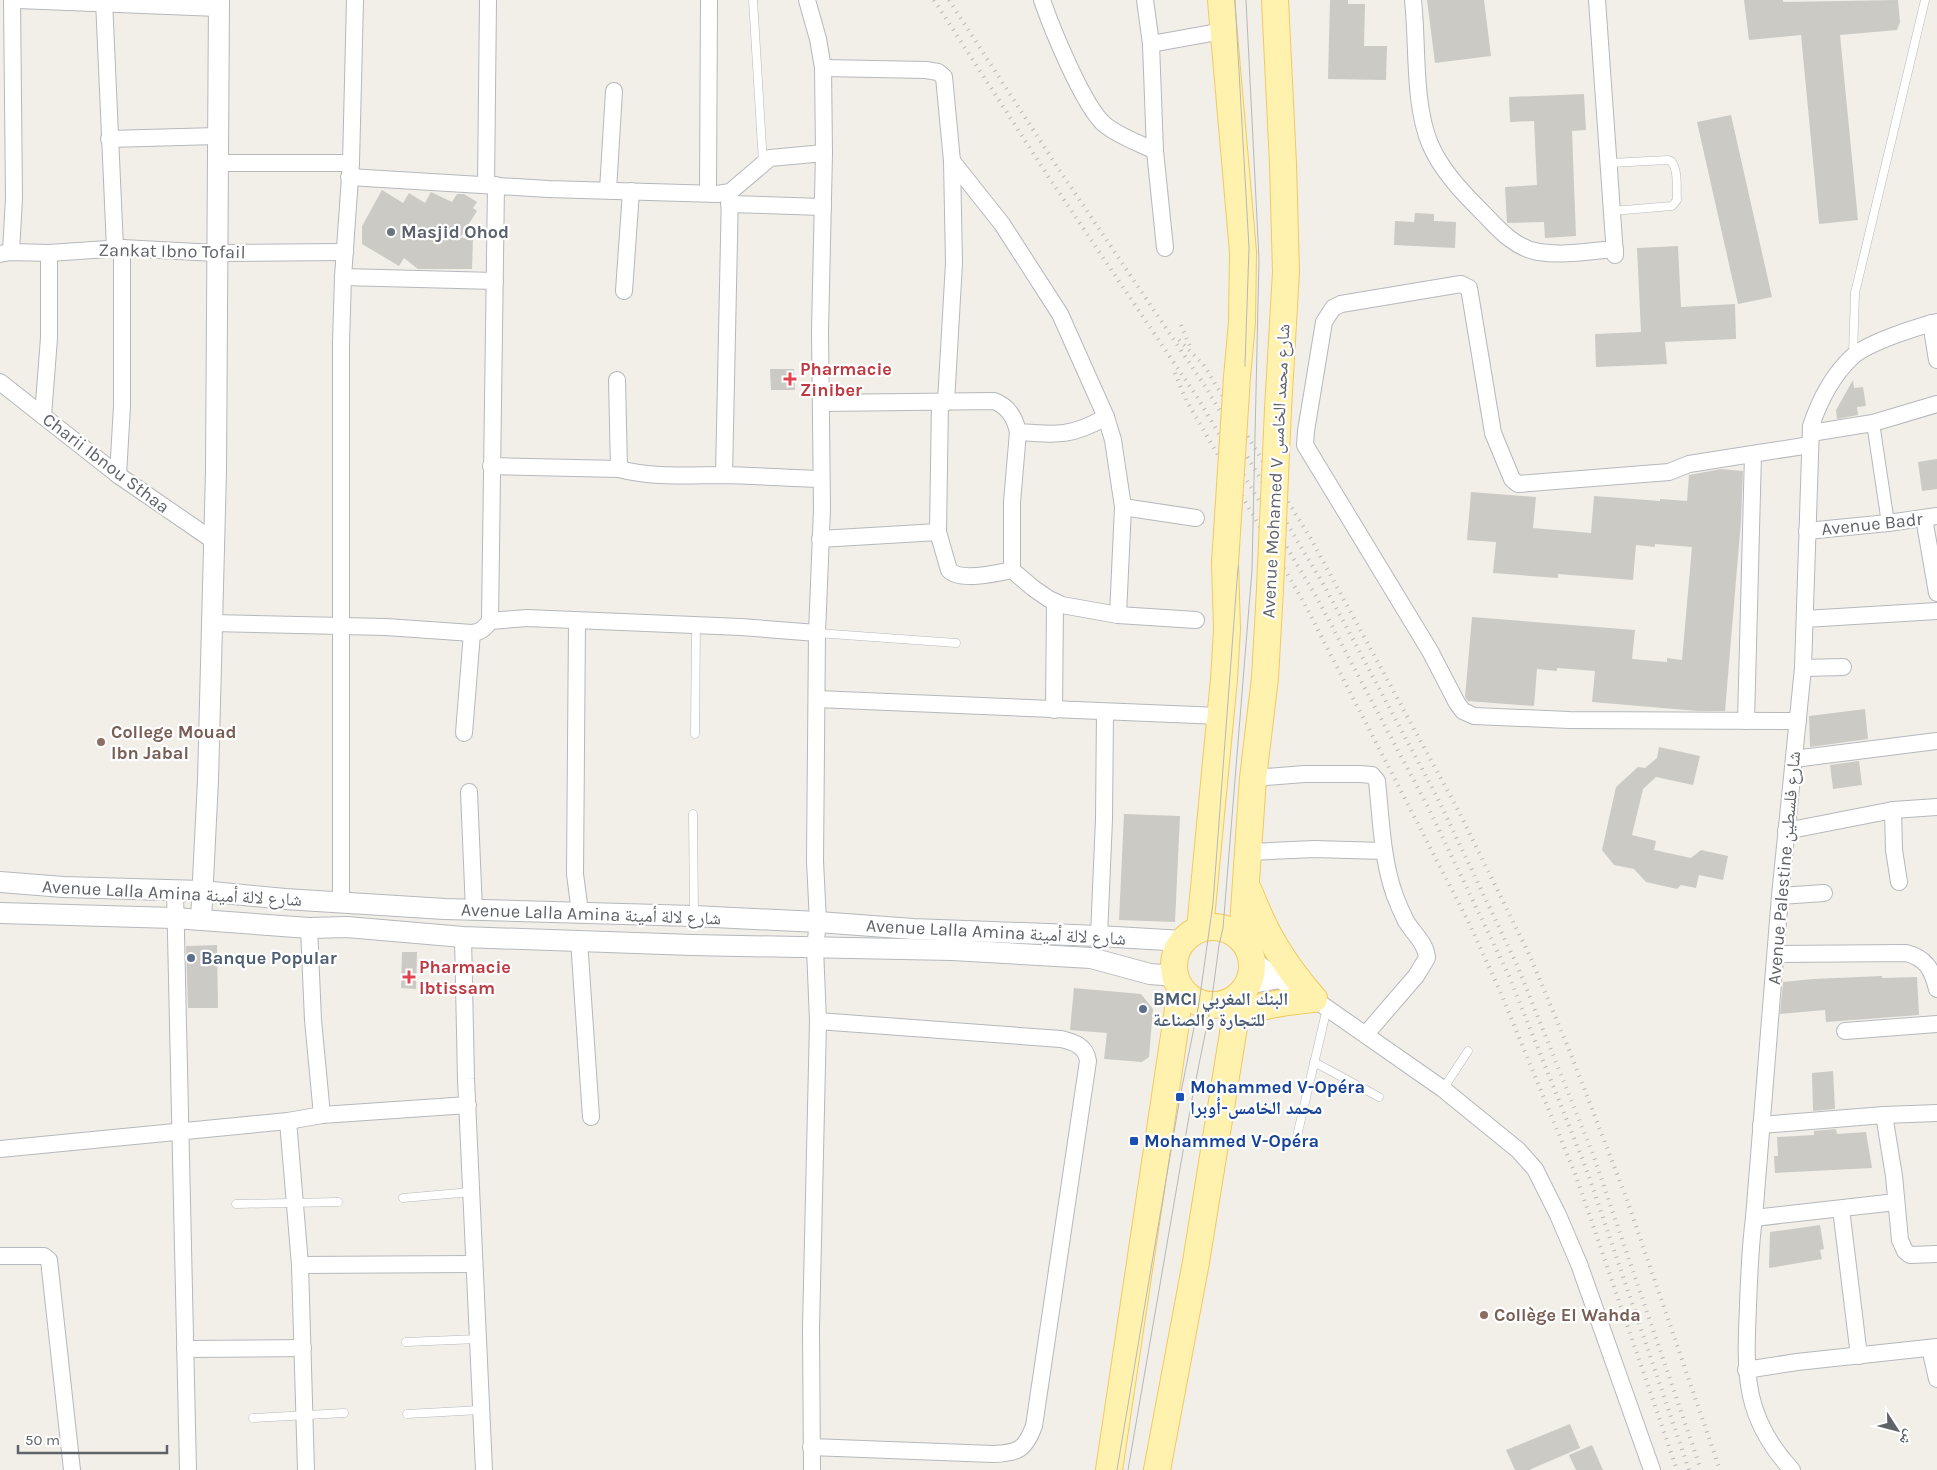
<svg xmlns="http://www.w3.org/2000/svg" width="1937" height="1470" font-family="Karla,'Noto Naskh Arabic',sans-serif">
<rect width="100%" height="100%" fill="#f1efe8"/>
<g fill="#cccac5">
<polygon points="1330,0 1348,0 1348,4 1365,4 1364,46 1387,46 1386,80 1328,79"/>
<polygon points="1427,0 1484,0 1491,56 1435,63"/>
<polygon points="1744,0 1783,0 1783,2 1898,0 1900,22 1897,30 1840,35 1858,220 1819,224 1801,35 1749,40"/>
<polygon points="1584,94 1586,130 1572,131 1576,236 1545,238 1544,222 1507,223 1505,187 1537,185 1534,121 1510,122 1509,97"/>
<polygon points="1731,115 1772,297 1738,304 1697,122"/>
<polygon points="382,190 403,203 409,193 425,203 431,192 452,202 457,194 464,194 477,202 473,208 477,211 460,238 473,238 472,269 418,269 404,258 399,266 362,244 362,226"/>
<polygon points="1415,213 1434,214 1434,221 1456,222 1455,248 1394,245 1395,221 1414,222"/>
<polygon points="1678,246 1681,307 1735,304 1736,339 1665,342 1667,364 1596,367 1595,334 1641,332 1637,248"/>
<polygon points="770,369 794,369 795,390 771,390"/>
<polygon points="1853,380 1854,388 1863,387 1866,406 1857,407 1858,415 1837,419 1836,410"/>
<polygon points="1937,459 1937,489 1922,491 1918,462"/>
<polygon points="1721,469 1743,471 1741,521 1725,711 1698,711 1592,702 1595,671 1557,668 1557,671 1537,669 1534,706 1468,701 1465,697 1472,617 1635,630 1632,659 1667,662 1667,658 1682,660 1692,547 1655,544 1655,547 1636,545 1633,580 1558,574 1558,578 1493,573 1496,542 1467,540 1471,492 1536,497 1533,528 1591,533 1594,496 1660,501 1660,499 1687,501 1689,475"/>
<polygon points="1865,709 1868,739 1810,747 1809,716"/>
<polygon points="1659,747 1700,756 1693,785 1656,777 1643,789 1632,835 1656,841 1654,850 1691,858 1701,850 1728,856 1723,880 1699,875 1696,888 1681,885 1677,889 1646,882 1634,869 1614,865 1602,850 1616,787 1638,767 1645,768 1657,758"/>
<polygon points="1859,761 1862,785 1833,789 1830,765"/>
<polygon points="1124,814 1180,816 1175,922 1119,920"/>
<polygon points="217,945 218,1008 188,1008 186,946"/>
<polygon points="402,952 417,952 416,989 401,988"/>
<polygon points="1882,976 1882,978 1917,977 1919,1015 1826,1022 1825,1010 1780,1014 1783,982 1813,979"/>
<polygon points="1074,988 1141,994 1153,1009 1149,1057 1142,1062 1104,1059 1107,1033 1070,1030"/>
<polygon points="1833,1071 1835,1109 1813,1111 1812,1073"/>
<polygon points="1836,1129 1837,1134 1866,1132 1872,1168 1775,1173 1774,1156 1778,1156 1777,1137 1814,1135 1814,1131"/>
<polygon points="1820,1225 1824,1249 1820,1250 1822,1259 1769,1268 1770,1232"/>
<polygon points="1570,1424 1580,1448 1529,1470 1515,1470 1506,1450"/>
<polygon points="1592,1445 1603,1470 1576,1470 1569,1455"/>
</g>
<g fill="none" stroke-linecap="round" stroke-linejoin="round">
<g stroke="#b5b8bc" stroke-width="9">
<g id="service">
<polyline points="753,0 763,163"/>
<path d="M1610,163L1668,160L1671,161C1679,171 1676,187 1677,200L1672,206L1612,211"/>
<polyline points="1853,355 1855,293 1925,0"/>
<polyline points="817,633 956,643"/>
<polyline points="695,734 696,625"/>
<polyline points="693,814 694,914"/>
<polyline points="1314,1062 1379,1097"/>
<polyline points="1443,1089 1468,1051"/>
<polyline points="1298,1132 1327,1008"/>
<polyline points="403,1198 471,1192"/>
<polyline points="236,1204 338,1202"/>
<polyline points="406,1342 478,1339"/>
<polyline points="407,1414 480,1410"/>
<polyline points="253,1418 344,1413"/>
</g>
</g>
<g stroke="#b5b8bc" stroke-width="14">
<polyline id="pedestrian" points="1873,423 1888,523"/>
</g>
<g stroke="#b5b8bc" stroke-width="18">
<g id="minor">
<polyline points="18,0 218,8"/>
<polyline points="104,0 115,248"/>
<polyline points="807,0 818,39 823,68 824,153 820,331 822,509 817,633 815,861 818,922 815,948 818,1021 811,1328 812,1470"/>
<path d="M1042,0C1052,29 1083,105 1104,124C1118,136 1139,143 1155,151"/>
<polyline points="1145,0 1151,44 1155,151 1165,248"/>
<path d="M1413,0C1418,45 1413,103 1430,144C1442,172 1465,195 1486,216C1500,231 1517,249 1539,252C1563,256 1590,251 1615,249"/>
<polyline points="1597,0 1615,255"/>
<polyline points="1151,44 1223,31"/>
<polyline points="823,68 926,70 938,72 944,77 952,161 954,263 946,402"/>
<polyline points="109,139 217,136"/>
<polyline points="952,161 1002,224 1060,314 1106,417 1113,440 1123,507 1118,615"/>
<polyline points="218,163 351,163"/>
<polyline points="349,177 548,189 717,194 730,192 770,158 824,153"/>
<polyline points="486,185 488,0"/>
<polyline points="608,190 614,91"/>
<polyline points="708,192 709,0"/>
<polyline points="729,204 823,207"/>
<polyline points="11,252 14,198 12,0"/>
<polyline points="0,254 11,252 49,253 122,248 216,253 345,252"/>
<polyline points="343,277 495,281"/>
<polyline points="624,291 631,191"/>
<polyline points="1931,323 1937,360"/>
<polyline points="617,380 619,469"/>
<polyline points="0,382 118,475 214,541"/>
<path d="M940,402L938,532L949,570C960,582 998,573 1012,570"/>
<path d="M821,403L994,401C1008,406 1015,418 1018,432C1056,435 1071,437 1106,417"/>
<polyline points="43,416 49,338 49,253"/>
<polyline points="1018,432 1012,502 1012,570 1033,588 1049,599 1062,605 1118,615 1196,620"/>
<polyline points="1811,433 1873,423 1937,404"/>
<path d="M491,466L619,469C653,478 689,475 724,475C756,476 789,478 821,479"/>
<polyline points="118,475 122,406 122,248"/>
<polyline points="724,475 730,192"/>
<polyline points="1123,507 1196,518"/>
<polyline points="1924,518 1937,593"/>
<polyline points="1807,531 1888,523 1937,516"/>
<polyline points="820,539 938,532"/>
<polyline points="1805,619 1937,611"/>
<polyline points="490,621 496,185"/>
<polyline points="577,621 575,874 580,912"/>
<path d="M212,623L386,627L472,633C481,632 485,628 490,621L527,618L741,627L817,633"/>
<polyline points="1803,668 1843,667"/>
<polyline points="817,699 1220,716"/>
<polyline points="1054,710 1055,603"/>
<polyline points="1746,721 1753,454"/>
<polyline points="1798,721 1569,720 1474,716 1463,711 1457,703 1430,651 1305,445 1306,431 1324,322 1333,308 1341,304 1461,284 1469,288 1493,433 1512,479 1518,484 1669,472 1689,464 1810,445"/>
<polyline points="464,733 472,633"/>
<polyline points="1794,759 1937,741"/>
<path d="M1253,778L1304,774H1360L1372,775L1377,781C1381,819 1382,860 1395,896C1398,904 1402,913 1406,921C1413,933 1426,943 1427,958L1416,976L1366,1034"/>
<polyline points="469,792 474,910"/>
<polyline points="1893,810 1894,850 1899,882"/>
<polyline points="1786,831 1893,810 1937,807"/>
<polyline points="1249,852 1314,849 1384,851"/>
<polyline points="175,890 188,1470"/>
<polyline points="1780,896 1824,893"/>
<polyline points="341,903 341,343 343,277 351,163 355,0"/>
<polyline points="309,928 313,1020 322,1115"/>
<polyline points="1099,936 1104,819 1105,712"/>
<polyline points="463,937 466,1079 484,1470"/>
<polyline points="579,940 591,1117"/>
<path d="M1776,954L1906,953C1926,958 1932,969 1937,989"/>
<polyline points="1251,957 1279,980 1314,999 1443,1089 1518,1150 1535,1169 1558,1215 1579,1264 1652,1470"/>
<polyline points="1246,986 1279,980"/>
<polyline points="1845,1031 1937,1024"/>
<polyline points="1884,1115 1894,1176 1900,1240 1905,1251 1910,1255 1937,1254"/>
<polyline points="288,1121 300,1265 306,1470"/>
<polyline points="1761,1125 1884,1115 1937,1113"/>
<polyline points="0,1149 288,1121 322,1115 468,1105"/>
<polyline points="1841,1209 1859,1356"/>
<polyline points="1754,1218 1896,1202"/>
<polyline points="0,1256 44,1256 49,1260 72,1470"/>
<polyline points="300,1265 474,1264"/>
<polyline points="1930,1348 1937,1379"/>
<polyline points="185,1349 303,1348"/>
<polyline points="1746,1370 1797,1362 1937,1347"/>
<path d="M811,1447L993,1454C1018,1453 1025,1450 1034,1426L1088,1061C1086,1046 1074,1042 1061,1039L818,1021"/>
<path d="M1792,1470C1743,1417 1745,1374 1748,1306C1749,1276 1750,1247 1754,1218L1780,896L1803,668L1811,426C1819,402 1833,375 1852,357C1867,343 1916,327 1937,322"/>
</g>
</g>
<g stroke="#b5b8bc" stroke-width="22">
<g id="tertiary">
<polyline points="0,882 63,887 202,891 285,899 445,909 694,916 818,922 913,929 1099,936 1183,941"/>
<polyline points="0,913 174,918 309,928 347,927 463,937 692,945 952,950 1091,958 1150,974 1175,976"/>
<polyline points="201,920 208,780 216,471 219,0"/>
</g>
</g>
<g stroke="#f2c960" stroke-width="28">
<g id="primary">
<polyline points="1221,0 1243,252 1242,322 1237,377"/>
<polyline points="1275,0 1283,164 1286,272 1278,409"/>
<path d="M1249,891C1266,935 1283,963 1314,999"/>
<circle cx="1213" cy="966" r="39"/>
<polyline points="1200,929 1224,679 1227,629 1225,563"/>
<polyline points="1242,940 1253,778 1265,678 1270,589"/>
<path d="M1235,1016C1259,1005 1287,1002 1314,999"/>
<polyline points="1109,1470 1181,989"/>
<polyline points="1157,1470 1196,1262 1239,996"/>
</g>
</g>
<use href="#service" stroke="#fff" stroke-width="8"/>
<use href="#pedestrian" stroke="#fff" stroke-width="12"/>
<use href="#minor" stroke="#fff" stroke-width="16"/>
<use href="#tertiary" stroke="#fff" stroke-width="20"/>
<use href="#primary" stroke="#fff2af" stroke-width="26"/>
<g stroke="#b6b7b8" stroke-width="1">
<polyline points="1117,1470 1180,1097 1199,1003 1213,903 1238,567 1249,248 1235,0"/>
<polyline points="1128,1470 1192,1099 1211,1005 1219,945 1223,928 1252,570 1259,259 1246,0"/>
</g>
<g stroke="#b6b7b8" stroke-width="4" stroke-dasharray="1 6" stroke-linecap="butt">
<polyline points="934,0 1048,176 1197,397 1317,598 1429,809 1509,976 1586,1168 1689,1470"/>
<polyline points="949,0 1056,165 1205,386 1325,587 1437,797 1517,965 1594,1157 1701,1470"/>
<polyline points="1181,325 1191,349"/>
<polyline points="1179,340 1203,364 1311,539 1458,810 1529,954 1570,1052 1626,1197 1720,1470"/>
<polyline points="1175,373 1186,400 1303,601 1468,921 1500,991 1576,1176 1677,1470"/>
</g>
<g stroke="#f2c960" stroke-width="28" stroke-linecap="butt">
<g id="primary-bridge">
<polyline points="1225,563 1237,377"/>
<polyline points="1270,589 1278,409"/>
</g>
</g>
<use href="#primary-bridge" stroke="#fff2af" stroke-width="26"/>
</g>
<circle fill="#6b7280" stroke="#fff" stroke-width="2" cx="391" cy="232" r="5"/>
<g fill="#e0444e" stroke="#fff" stroke-width="2">
<path d="M787.5 371.5h5v5h5v5h-5v5h-5v-5h-5v-5h5z"/>
<path d="M406.5 969.5h5v5h5v5h-5v5h-5v-5h-5v-5h5z"/>
</g>
<g fill="#8d6e63" stroke="#fff" stroke-width="2">
<circle cx="101" cy="742" r="5"/>
<circle cx="1484" cy="1315" r="5"/>
</g>
<g fill="#5c6f8a" stroke="#fff" stroke-width="2">
<circle cx="191" cy="958" r="5"/>
<circle cx="1143" cy="1009" r="5"/>
</g>
<g fill="#1a4fb4" stroke="#fff" stroke-width="2">
<rect x="1175" y="1092" width="10" height="10" rx="2.5"/>
<rect x="1129" y="1136" width="10" height="10" rx="2.5"/>
</g>
<g text-anchor="middle" dominant-baseline="central" stroke-width="4.5" stroke-linejoin="round" paint-order="stroke">
<g font-size="18" font-weight="bold" fill="#5b616d" stroke="#fff" text-anchor="start">
<text x="401" y="232">Masjid Ohod</text>
</g>
<g font-size="18" fill="#5f6368" stroke="#fff">
<text transform="translate(172 251) rotate(1)">Zankat Ibno Tofail</text>
<text transform="translate(106 463) rotate(37)">Charii Ibnou Sthaa</text>
<text transform="translate(1276 471) rotate(-87)">Avenue Mohamed V شارع محمد الخامس</text>
<text transform="translate(1872 524) rotate(-6)">Avenue Badr</text>
<text transform="translate(1784 868) rotate(-85)">Avenue Palestine شارع فلسطين</text>
<text transform="translate(172 893) rotate(3)">Avenue Lalla Amina شارع لالة أمينة</text>
<text transform="translate(591 914) rotate(2)">Avenue Lalla Amina شارع لالة أمينة</text>
<text transform="translate(996 932) rotate(3)">Avenue Lalla Amina شارع لالة أمينة</text>
</g>
<g font-size="18" font-weight="bold" fill="#be3a42" stroke="#fff" text-anchor="start">
<text x="800" y="369">Pharmacie<tspan x="800" dy="21">Ziniber</tspan></text>
<text x="419" y="967">Pharmacie<tspan x="419" dy="21">Ibtissam</tspan></text>
</g>
<g font-size="18" font-weight="bold" fill="#785e54" stroke="#fff" text-anchor="start">
<text x="111" y="732">College Mouad<tspan x="111" dy="21">Ibn Jabal</tspan></text>
<text x="1494" y="1315">Collège El Wahda</text>
</g>
<g font-size="18" font-weight="bold" fill="#4e5e75" stroke="#fff" text-anchor="start">
<text x="201" y="958">Banque Popular</text>
<text x="1153" y="999">BMCI البنك المغربي<tspan x="1153" dy="21">للتجارة والصناعة</tspan></text>
</g>
<g font-size="18" font-weight="bold" fill="#164399" stroke="#fff" text-anchor="start">
<text x="1190" y="1087">Mohammed V-Opéra<tspan x="1190" dy="21">محمد الخامس-أوبرا</tspan></text>
<text x="1144" y="1141">Mohammed V-Opéra</text>
</g>
</g>
<g transform="translate(1897 1430) rotate(126)" stroke="#ffffff" stroke-width="4" paint-order="stroke">
<path d="M0-4L9 19L0 12L-9 19Z" fill="#5f6368"/>
<text y="-8" font-size="14" font-weight="bold" text-anchor="middle" fill="#5f6368">ش</text>
</g>
<path d="M18 1445v8h149v-8" fill="none" stroke="#5f6368" stroke-width="2.5"/>
<text x="25" y="1445" font-size="15" fill="#5f6368" stroke="#ffffff" stroke-width="4" paint-order="stroke">50 m</text>
</svg>
